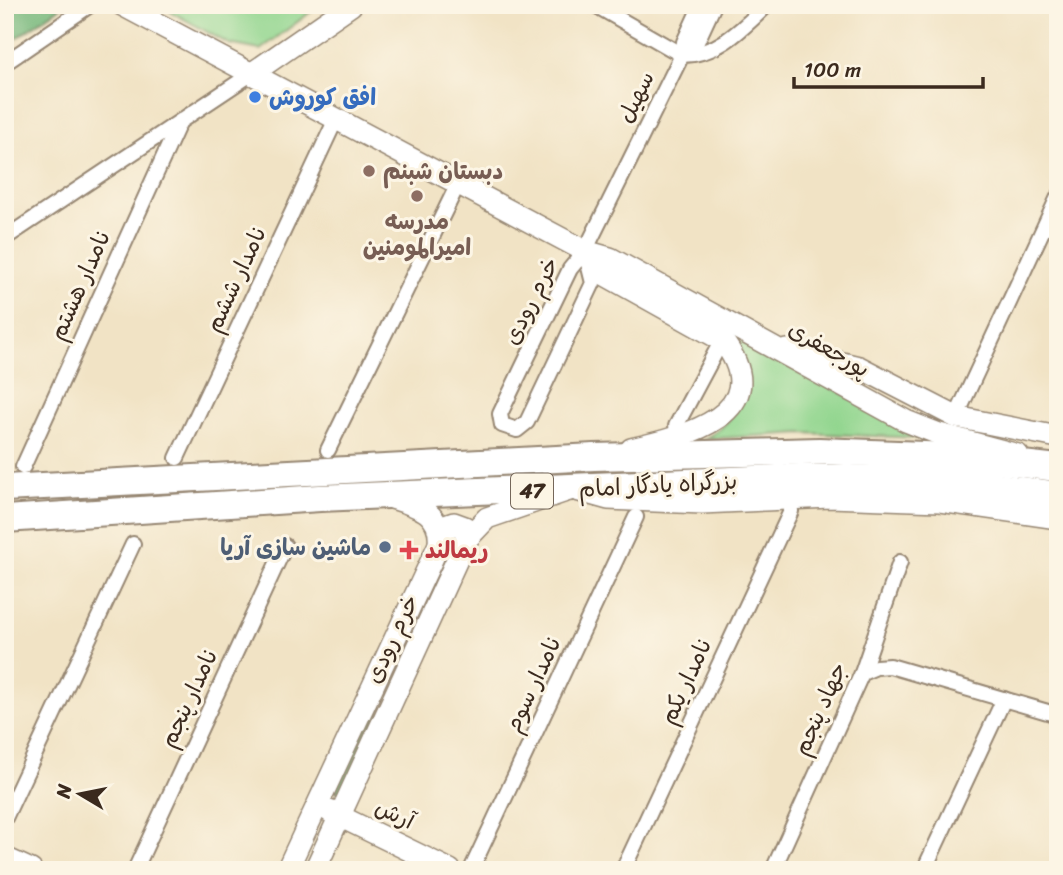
<svg xmlns="http://www.w3.org/2000/svg" width="1063" height="875" font-family="Sriracha,'Playpen Sans Arabic',sans-serif">
<rect width="100%" height="100%" fill="#fcf5e5"/>
<filter id="ink" filterUnits="userSpaceOnUse"><feTurbulence type="fractalNoise" baseFrequency=".0143" numOctaves="2"/><feDisplacementMap in="SourceGraphic" scale="14" xChannelSelector="R" yChannelSelector="G"/><feConvolveMatrix kernelMatrix="1 2 1 2 8 2 1 2 1" color-interpolation-filters="sRGB"/></filter>
<filter id="wash" filterUnits="userSpaceOnUse"><feTurbulence type="fractalNoise" baseFrequency=".00686" numOctaves="4" result="noise"/><feDisplacementMap in="SourceGraphic" scale="28" xChannelSelector="R" yChannelSelector="G"/><feGaussianBlur stdDeviation="1.57" result="paint"/><feColorMatrix in="noise" values="0 0 0 0 0 0 0 0 0 0 0 0 0 0 0 0 0 1.4 0 .05"/><feComposite in="paint" operator="in"/></filter>
<g filter="url(#wash)">
<rect width="100%" height="100%" fill="#f1e3c5"/>
<g fill="#92d68f" stroke="#668056" stroke-width="2">
<polygon points="159,5 320,5 260,50 229,44"/>
<path d="M740,340L920,433V438L802,433L705,439C714,433 725,427 730,417C738,401 741,361 737,344Z"/>
</g>
<g fill="#75b77a" stroke="#58704c" stroke-width="2">
<polygon points="5,5 64,5 5,46"/>
<polygon points="455,534 459,535 342,796 334,788"/>
</g>
</g>
<g filter="url(#ink)">
<g fill="none" stroke-linecap="round" stroke-linejoin="round">
<g stroke="#968672" stroke-width="18">
<g id="street">
<polyline points="595,5 682,55"/>
<polyline points="682,55 684,42 701,5"/>
<polyline points="683,55 694,48 714,5"/>
<polyline points="5,63 90,5"/>
<polyline points="5,238 251,74"/>
<path d="M587,259L593,283L527,422L517,430L502,425L500,414L570,269L585,251L682,55C718,55 742,29 767,5"/>
<polyline points="956,417 1058,197"/>
<polyline points="676,426 722,340"/>
<polyline points="328,450 458,184"/>
<polyline points="177,458 336,119"/>
<polyline points="23,467 179,123"/>
<polyline points="862,673 876,667 890,666 1058,715"/>
<polyline points="5,818 133,544"/>
<polyline points="135,870 285,546"/>
<polyline points="471,870 636,517"/>
<polyline points="623,870 791,511"/>
<polyline points="773,870 862,673 900,562"/>
<polyline points="924,870 1004,699"/>
</g>
</g>
<g stroke="#968672" stroke-width="24">
<g id="secondary">
<polyline points="122,5 585,251 610,258 906,421 939,434 1018,455"/>
<polyline points="251,74 351,5"/>
<path d="M585,251L600,272L722,340C780,414 683,437 631,449"/>
<polyline points="787,350 859,367 956,417 1058,437"/>
<path d="M392,498C418,506 442,512 439,544"/>
<polyline points="329,811 450,870"/>
<polyline points="5,858 31,870"/>
<polyline points="287,870 448,525 454,523 465,527 466,540"/>
<polyline points="315,870 466,540 487,518 572,489 608,499 702,503 830,497 940,501 1058,518"/>
</g>
</g>
<g stroke="#968672" stroke-width="30">
<g id="highway">
<polyline points="5,488 594,457 819,451 950,456 1058,468"/>
<polyline points="5,519 320,498 800,477 947,480 1058,495"/>
</g>
</g>
<use href="#street" stroke="#fff" stroke-width="14"/>
<use href="#secondary" stroke="#fff" stroke-width="21"/>
<use href="#highway" stroke="#fff" stroke-width="26"/>
</g>
</g>
<circle fill="#3f7fe0" stroke="#fcf5e5" stroke-width="2.5" cx="255" cy="97" r="7"/>
<g fill="#8d6e63" stroke="#fcf5e5" stroke-width="2.5">
<circle cx="369" cy="171" r="7"/>
<circle cx="417" cy="196" r="7"/>
</g>
<circle fill="#5c6f8a" stroke="#fcf5e5" stroke-width="2.5" cx="385" cy="547" r="7"/>
<path fill="#e0444e" stroke="#fcf5e5" stroke-width="2.5" d="M405.5 539.5h7v7h7v7h-7v7h-7v-7h-7v-7h7z"/>
<g text-anchor="middle" dominant-baseline="central" stroke-width="6" stroke-linejoin="round" paint-order="stroke">
<rect fill="#fcf5e5" stroke="#75675a" stroke-width="2" x="511" y="473.5" width="42" height="35" rx="5"/>
<g font-size="21" font-weight="bold" fill="#3b2a1e">
<text x="532" y="491">47</text>
</g>
<g font-size="23" font-weight="bold" fill="#366cbe" stroke="#fcf5e5" text-anchor="start">
<text x="269" y="97">افق کوروش</text>
</g>
<g font-size="23" fill="#3b2a1e" stroke="#fcf5e5">
<text transform="translate(636 97) rotate(-64)">سهیل</text>
<text transform="translate(236 279) rotate(-65)">نامدار ششم</text>
<text transform="translate(80 285) rotate(-66)">نامدار هشتم</text>
<text transform="translate(531 301) rotate(-63)">خرم‌ رودی</text>
<text transform="translate(829 349) rotate(30)">پورجعفری</text>
<text transform="translate(658 485) rotate(-3)">بزرگراه یادگار امام</text>
<text transform="translate(392 639) rotate(-65)">خرم رودی</text>
<text transform="translate(686 681) rotate(-65)">نامدار یکم</text>
<text transform="translate(533 684) rotate(-65)">نامدار سوم</text>
<text transform="translate(189 698) rotate(-65)">نامدار پنجم</text>
<text transform="translate(820 709) rotate(-66)">جهاد پنجم</text>
<text transform="translate(395 814) rotate(26)">آرش</text>
</g>
<g font-size="23" font-weight="bold" fill="#785e54" stroke="#fcf5e5" text-anchor="start">
<text x="383" y="171">دبستان شبنم</text>
<text x="417" y="221" text-anchor="middle">مدرسه<tspan x="417" dy="26">امیرالمومنین</tspan></text>
</g>
<g font-size="23" font-weight="bold" fill="#4e5e75" stroke="#fcf5e5" text-anchor="end">
<text x="371" y="547">ماشین سازی آریا</text>
</g>
<g font-size="23" font-weight="bold" fill="#be3a42" stroke="#fcf5e5" text-anchor="start">
<text x="425" y="550">ریمالند</text>
</g>
</g>
<rect width="1063" height="875" fill="none" stroke="#fcf5e5" stroke-width="28"/>
<g transform="translate(80 794) rotate(280)" stroke="#fcf5e5" stroke-width="5" paint-order="stroke">
<path d="M0-5L12 26L0 18L-12 26Z" fill="#3b2a1e"/>
<text y="-10" font-size="19" font-weight="bold" text-anchor="middle" fill="#3b2a1e">N</text>
</g>
<path d="M794 77v10h189v-10" fill="none" stroke="#3b2a1e" stroke-width="3.5"/>
<text x="804" y="77" font-size="21" fill="#3b2a1e" stroke="#fcf5e5" stroke-width="5" paint-order="stroke">100 m</text>
</svg>
